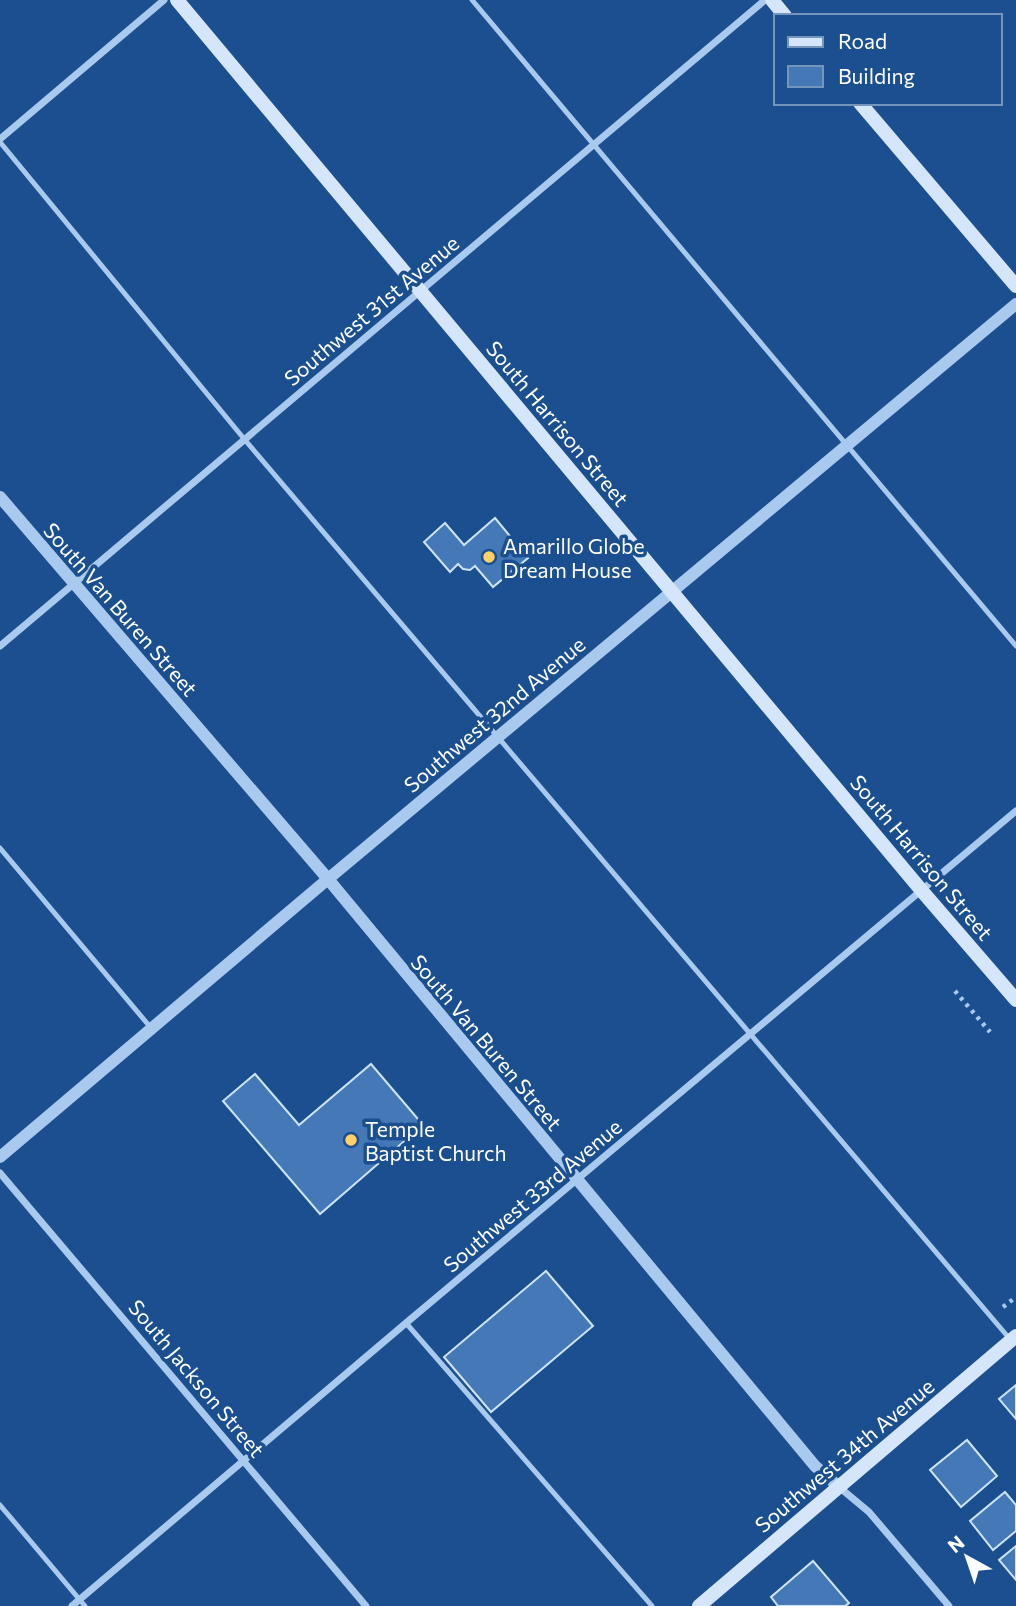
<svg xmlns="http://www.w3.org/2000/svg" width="1016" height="1606" font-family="Commissioner,sans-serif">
<rect width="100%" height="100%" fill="#1b4f8f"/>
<g fill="#4478b7" stroke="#cfe3fa" stroke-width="2">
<polygon points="495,518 528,558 493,587 475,566 470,570 463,569 458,564 450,572 424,542 445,523 464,545"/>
<polygon points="371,1064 423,1125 320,1214 223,1101 255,1074 299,1125"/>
<polygon points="546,1271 593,1326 491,1412 444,1357"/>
<polygon points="1016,1385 1016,1419 999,1399"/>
<polygon points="967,1440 997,1476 961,1507 930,1470"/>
<polygon points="1005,1492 1016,1505 1016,1531 993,1550 970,1521"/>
<polygon points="1016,1546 1016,1580 999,1560"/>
<polygon points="813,1561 849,1603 845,1606 778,1606 771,1597"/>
</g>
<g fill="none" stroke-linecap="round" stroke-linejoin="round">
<g stroke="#a9c9ee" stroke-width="4.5" stroke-dasharray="3.5 5" stroke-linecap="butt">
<polyline points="955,991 990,1032"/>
<polyline points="1003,1307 1016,1297"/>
</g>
<g stroke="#a9c9ee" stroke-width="5">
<polyline points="472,0 1016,646"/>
<polyline points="0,142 245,440 1009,1338"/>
<polyline points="0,848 151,1028"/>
<polyline points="406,1323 652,1606"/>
<polyline points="0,1505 85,1606"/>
</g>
<g stroke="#a9c9ee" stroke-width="7">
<polyline points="0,139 164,0"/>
<polyline points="0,646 765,0"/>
<polyline points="0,1173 366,1606"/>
<polyline points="839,1487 869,1512 949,1606"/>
<polyline points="72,1606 406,1323 1016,811"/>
</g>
<g stroke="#a9c9ee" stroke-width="12">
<polyline points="0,497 328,879 815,1466 839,1487"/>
<polyline points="0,1157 328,879 1016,304"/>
</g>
<g stroke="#d6e6fa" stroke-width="14">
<polyline points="177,0 922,891 1016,1000"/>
<polyline points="772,0 785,16"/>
<polyline points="860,103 1016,286"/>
<polyline points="699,1606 1016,1336"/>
</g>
</g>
<g fill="#ffd166" stroke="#1b4f8f" stroke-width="2.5">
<circle cx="489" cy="557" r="7"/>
<circle cx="351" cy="1140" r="7"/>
</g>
<g text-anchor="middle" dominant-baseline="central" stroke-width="7" stroke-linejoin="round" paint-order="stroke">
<g font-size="21" fill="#fff" stroke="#1b4f8f">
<text transform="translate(371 310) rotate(-40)">Southwest 31st Avenue</text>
<text transform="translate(558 423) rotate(50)">South Harrison Street</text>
<text transform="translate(121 609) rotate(49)">South Van Buren Street</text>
<text transform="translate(494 714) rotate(-40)">Southwest 32nd Avenue</text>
<text transform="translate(922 857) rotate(50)">South Harrison Street</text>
<text transform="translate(487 1042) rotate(50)">South Van Buren Street</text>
<text transform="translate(532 1195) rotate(-40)">Southwest 33rd Avenue</text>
<text transform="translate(197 1378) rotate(50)">South Jackson Street</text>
<text transform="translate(844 1455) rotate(-40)">Southwest 34th Avenue</text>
</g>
<g font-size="21" fill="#fff" stroke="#1b4f8f" text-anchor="start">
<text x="503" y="545">Amarillo Globe<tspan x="503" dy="24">Dream House</tspan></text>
<text x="365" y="1128">Temple<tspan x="365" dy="24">Baptist Church</tspan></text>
</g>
</g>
<rect x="774" y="14" width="228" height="91" fill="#1b4f8f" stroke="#7695bc" stroke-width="2"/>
<rect x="788" y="37" width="35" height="10" fill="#d6e6fa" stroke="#7695bc" stroke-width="2"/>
<text x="838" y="49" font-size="21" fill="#ffffff">Road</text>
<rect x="788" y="66" width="35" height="21" fill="#4478b7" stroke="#7695bc" stroke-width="2"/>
<text x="838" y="84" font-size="21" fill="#ffffff">Building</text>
<g transform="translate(967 1557) rotate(320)" stroke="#1b4f8f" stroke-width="5" paint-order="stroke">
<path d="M0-5L12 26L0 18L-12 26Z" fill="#ffffff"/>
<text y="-10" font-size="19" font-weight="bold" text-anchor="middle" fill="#ffffff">N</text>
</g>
</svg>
